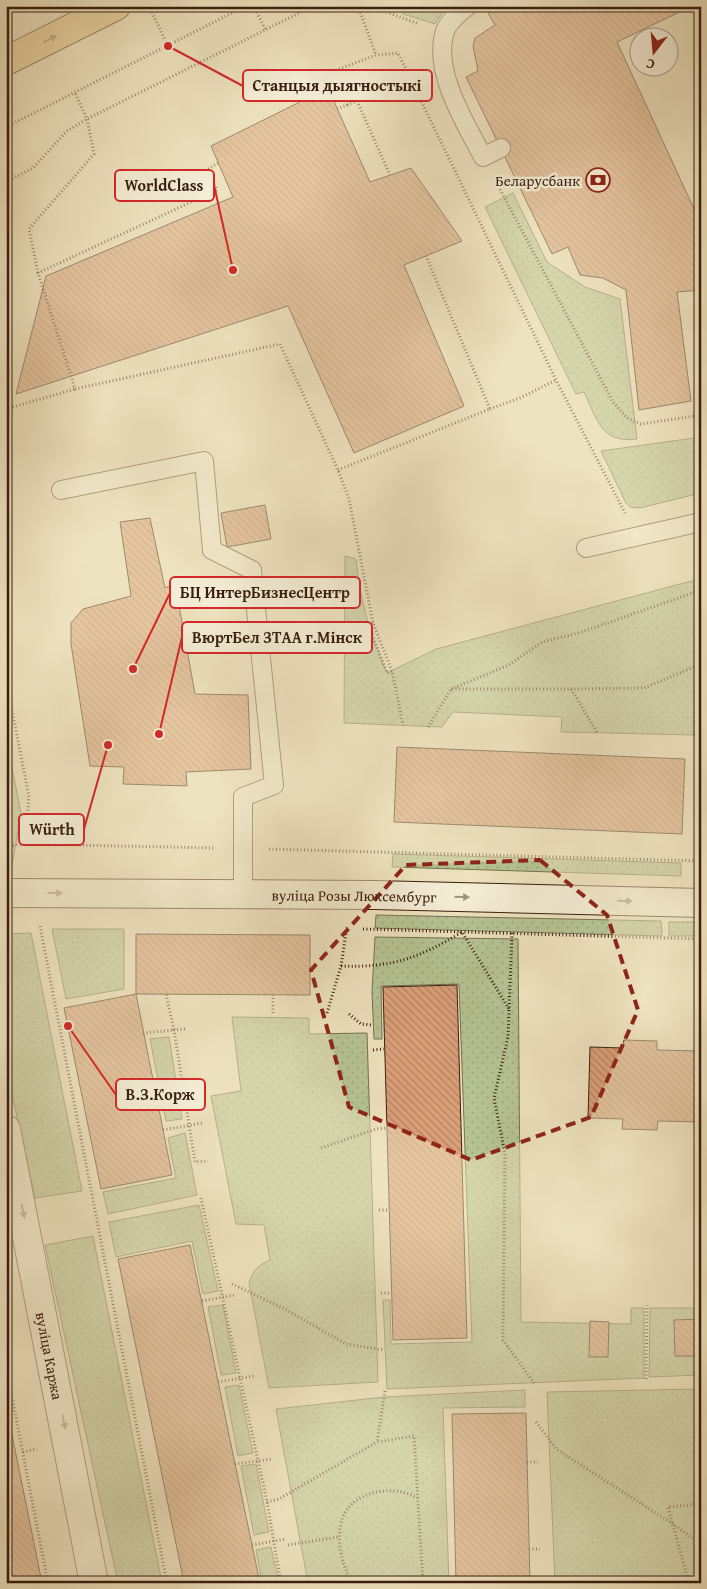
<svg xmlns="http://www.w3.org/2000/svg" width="707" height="1589" font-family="'Gentium Book Plus',serif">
<defs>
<pattern id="grass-dots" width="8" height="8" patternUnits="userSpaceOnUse" patternTransform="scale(1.25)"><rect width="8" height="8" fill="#b6c494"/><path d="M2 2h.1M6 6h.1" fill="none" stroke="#9da87f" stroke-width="1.8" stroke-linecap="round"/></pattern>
<pattern id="building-back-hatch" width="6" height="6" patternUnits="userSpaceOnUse" patternTransform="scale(1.25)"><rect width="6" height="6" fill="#dca079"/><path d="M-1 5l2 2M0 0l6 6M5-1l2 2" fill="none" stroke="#b38262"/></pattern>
</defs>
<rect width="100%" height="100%" fill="#eee3bf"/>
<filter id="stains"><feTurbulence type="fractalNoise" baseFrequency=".004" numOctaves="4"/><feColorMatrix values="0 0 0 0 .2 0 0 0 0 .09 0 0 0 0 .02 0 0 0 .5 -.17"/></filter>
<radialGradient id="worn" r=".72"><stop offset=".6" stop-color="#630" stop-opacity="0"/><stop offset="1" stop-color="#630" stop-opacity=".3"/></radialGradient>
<g fill="url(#grass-dots)" stroke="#787152">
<polygon points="404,6 447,6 435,24 403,14"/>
<path d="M513,193L547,262L585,287L620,299L637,439C601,444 597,419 584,392L576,394L485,207Z"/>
<polygon points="701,437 701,493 640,508 630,507 626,503 601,451"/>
<path d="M345,556L356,559C360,599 370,636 387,673L436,649L699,579L695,735L561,732L562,717L453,712L442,727L344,723Z"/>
<polygon points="6,738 21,813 9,883 6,883"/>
<polygon points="393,854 681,863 681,876 392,867"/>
<polygon points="376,915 661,921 662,936 375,928"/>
<rect x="669" y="922" width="32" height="14"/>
<polygon points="52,929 124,929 124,989 66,999"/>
<polygon points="31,933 82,1191 35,1198 6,1067 6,934"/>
<polygon points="375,937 518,939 521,1322 631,1324 631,1308 644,1308 644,1378 387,1389 383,1300 390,1300 391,1344 472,1342 459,984 381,986 382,1039 374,1039 372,992"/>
<path d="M232,1017L309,1018V1034L367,1033L378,1382L269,1388L249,1283C253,1270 258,1265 270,1260L264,1225L236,1224L211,1096L241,1091Z"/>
<polygon points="169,1037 182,1119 166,1121 150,1039"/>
<polygon points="185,1133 197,1195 108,1214 103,1192 176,1178 168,1138"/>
<polygon points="199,1205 218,1291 203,1294 192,1241 116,1257 109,1222"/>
<polygon points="93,1236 162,1583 118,1583 45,1245"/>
<polygon points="223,1305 236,1373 221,1375 208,1307"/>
<polygon points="650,1308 701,1308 701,1375 649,1377"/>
<polygon points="239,1385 253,1453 238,1456 225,1387"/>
<polygon points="701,1389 701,1583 555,1583 547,1392"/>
<polygon points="525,1390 525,1407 443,1408 449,1583 308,1583 276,1409 384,1397"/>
<polygon points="256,1464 269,1532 254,1535 241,1466"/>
<polygon points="271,1547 279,1583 262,1583 256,1550"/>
</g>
<g fill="url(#building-back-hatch)" stroke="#391e10">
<polygon points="501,6 692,6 617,42 695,211 701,211 701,290 677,292 691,401 639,410 626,290 603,278 580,275 568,247 552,254 466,77 478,71 473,46 475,38 495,25 488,13"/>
<polygon points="328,88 370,182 411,168 462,241 404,265 464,406 354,453 288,306 16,394 46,276 233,197 211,146"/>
<polygon points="265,505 271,539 227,547 221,513"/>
<polygon points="150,518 165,588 175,583 195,694 248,695 251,769 186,772 187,786 123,784 124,767 90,766 71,644 71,623 83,609 131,596 120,522"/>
<polygon points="397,747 685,759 682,834 394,822"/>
<polygon points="136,934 310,935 310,995 136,994"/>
<polygon points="457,985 467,1338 393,1340 383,987"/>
<polygon points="136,994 172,1175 101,1189 64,1008"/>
<polygon points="624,1040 657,1041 657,1050 701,1051 701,1122 658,1121 657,1130 622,1129 623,1119 588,1118 590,1047 623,1048"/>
<polygon points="190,1245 235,1464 260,1583 184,1583 118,1259"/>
<polygon points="701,1319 701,1356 675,1356 674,1320"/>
<polygon points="590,1321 609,1322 608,1357 589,1357"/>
<polygon points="6,1405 42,1583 6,1583"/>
<polygon points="526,1413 530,1583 456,1583 452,1414"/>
</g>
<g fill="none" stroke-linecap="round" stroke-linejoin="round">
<g stroke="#664f3c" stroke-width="20">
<g id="lane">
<path d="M468,6C459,13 446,23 444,35C434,74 466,124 483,157L501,148"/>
<polyline points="61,490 204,461 212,550 252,570 274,785 243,797 243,894"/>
<polyline points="586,548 701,522"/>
</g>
</g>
<g stroke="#664f3c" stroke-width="30">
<g id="street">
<path id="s1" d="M6,1129L94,1583"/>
</g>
</g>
<g stroke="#391e10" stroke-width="30">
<g id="secondary">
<path id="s2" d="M6,893L374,895L701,903"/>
</g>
</g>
<g stroke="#391e10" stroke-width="30">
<polyline id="primary" points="6,61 116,6"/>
</g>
<g stroke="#391e10" stroke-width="3" stroke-dasharray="1 2.5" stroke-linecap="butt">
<polyline points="149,6 168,46"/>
<polyline points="254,6 265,29"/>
<polyline points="358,6 376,55"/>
<polyline points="370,6 419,24"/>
<polyline points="357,101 390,175"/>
<polyline points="347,105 357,101 349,85"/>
<polyline points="337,109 347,105 334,71 376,55 398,53 556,380 625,513"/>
<polyline points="6,127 246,6"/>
<polyline points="218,163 208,169 217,190 38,273 75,389 280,344 338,470 349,499 373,623 392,671 403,725"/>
<polyline points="495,180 613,402 627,418 641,424 701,415"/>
<polyline points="6,182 33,168 67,131 87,119 313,6"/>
<polyline points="38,273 29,229 94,154 87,119 75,93"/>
<polyline points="6,409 75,389"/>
<polyline points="490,409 520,398 556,380"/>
<polyline points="338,470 490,409 426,256"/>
<polyline points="373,623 369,626 387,673 392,671"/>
<polyline points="6,679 29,797 24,844"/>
<polyline points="451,689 509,665 542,642 579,633 698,591"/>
<polyline points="571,689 644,688 696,666"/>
<polyline points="428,727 451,689 571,689 598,734"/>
<polyline points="695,735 697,600 701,554"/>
<polyline points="6,846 24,844 215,848"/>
<polyline points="269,849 701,861"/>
<polyline points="40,926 167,1583"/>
<polyline points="363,929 701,939"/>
<polyline points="512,933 508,1037 494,1098 505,1154 503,1340 534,1383"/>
<path d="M341,966C392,968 419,958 462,932L509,1009"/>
<polyline points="273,1013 273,995"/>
<polyline points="327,1013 341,966 347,926"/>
<polyline points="349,1014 361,1024 372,1025"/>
<polyline points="185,1029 174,1030 195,1162 208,1161"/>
<polyline points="143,1033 174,1030 166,994"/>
<polyline points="373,1050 384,1049"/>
<polyline points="163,1130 202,1123"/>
<polyline points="321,1148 376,1129 387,1128"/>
<polyline points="201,1198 267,1502 281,1583"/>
<polyline points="379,1210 389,1210"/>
<polyline points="232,1284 283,1308 346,1344 383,1350"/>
<polyline points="381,1293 391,1293"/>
<polyline points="202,1301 235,1295"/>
<polyline points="6,1366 48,1583"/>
<polyline points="646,1379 647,1305"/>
<polyline points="218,1382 254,1376"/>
<polyline points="385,1391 377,1442 414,1436 423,1583"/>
<polyline points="536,1422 556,1449 670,1522 701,1544"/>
<polyline points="23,1452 37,1449"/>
<polyline points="527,1462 538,1462"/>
<polyline points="235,1464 272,1459"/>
<polyline points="267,1502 279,1499 377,1442"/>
<polyline points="252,1545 286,1539"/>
<polyline points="288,1545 338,1537"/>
<polyline points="529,1549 540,1549"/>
<polyline points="541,1581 607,1580"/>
<path d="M353,1583C341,1566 335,1536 343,1517C354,1490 395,1484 417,1498"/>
<polyline points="689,1583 668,1507 701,1504"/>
</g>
<use href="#lane" stroke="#f4edd5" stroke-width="18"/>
<use href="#street" stroke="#f4edd5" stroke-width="28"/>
<use href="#secondary" stroke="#f4edd5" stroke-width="28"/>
<use href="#primary" stroke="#e7c280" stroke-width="28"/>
</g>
<defs><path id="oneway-solid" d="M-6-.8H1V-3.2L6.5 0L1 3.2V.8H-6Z" transform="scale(1.25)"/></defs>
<use fill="#907048" href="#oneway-solid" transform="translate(50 39) rotate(-27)"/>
<g fill="#a0907c">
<use href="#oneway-solid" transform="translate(55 893)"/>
<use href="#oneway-solid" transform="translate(462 897) rotate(1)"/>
<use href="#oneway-solid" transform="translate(625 901) rotate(1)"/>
<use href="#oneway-solid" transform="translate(23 1211) rotate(79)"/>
<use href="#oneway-solid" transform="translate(64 1422) rotate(79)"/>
</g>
<path d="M0 0H707V1589H0ZM540,860L607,915L638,1010L591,1117L471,1160L349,1107L311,970L406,865Z" fill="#eee3bf" fill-opacity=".55" fill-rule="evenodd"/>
<path fill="none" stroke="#8f2418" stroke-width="4" stroke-dasharray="10 6" stroke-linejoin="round" d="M540,860L607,915L638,1010L591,1117L471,1160L349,1107L311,970L406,865Z"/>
<defs>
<g id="bank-ring" transform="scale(1.25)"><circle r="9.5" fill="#f4edd5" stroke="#8f2418" stroke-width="1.5"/><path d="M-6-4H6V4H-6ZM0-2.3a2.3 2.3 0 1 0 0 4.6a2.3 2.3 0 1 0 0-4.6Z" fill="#8f2418"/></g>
</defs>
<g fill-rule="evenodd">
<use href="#bank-ring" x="598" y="180"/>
</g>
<g text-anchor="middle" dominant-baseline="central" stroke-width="5" stroke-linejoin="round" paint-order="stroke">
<g font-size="15" fill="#391e10" stroke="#f4edd5" text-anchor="end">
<text x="580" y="180">Беларусбанк</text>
</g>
<g font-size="15" fill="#391e10" stroke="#f4edd5">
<text stroke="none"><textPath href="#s2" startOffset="348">вуліца Розы Люксембург</textPath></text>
<text stroke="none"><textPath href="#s1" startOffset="231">вуліца Каржа</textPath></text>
</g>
</g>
<path fill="none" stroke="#d62828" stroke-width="2" d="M168 46L243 86M233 270L214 185M133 669L170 593M159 734L182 637M108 745L84 829M68 1026L116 1095"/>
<g fill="#d62828" stroke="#f4edd5" stroke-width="2">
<circle cx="168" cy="46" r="5"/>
<circle cx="233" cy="270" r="5"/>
<circle cx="133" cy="669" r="5"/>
<circle cx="159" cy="734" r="5"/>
<circle cx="108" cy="745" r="5"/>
<circle cx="68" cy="1026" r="5"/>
</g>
<g fill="#f4edd5" stroke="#d62828" stroke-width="2">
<rect x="243" y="70" width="189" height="31" rx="5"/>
<rect x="115" y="170" width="99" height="31" rx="5"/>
<rect x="170" y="577" width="190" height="31" rx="5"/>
<rect x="182" y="622" width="190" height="31" rx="5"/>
<rect x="19" y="814" width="65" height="31" rx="5"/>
<rect x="116" y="1079" width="89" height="31" rx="5"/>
</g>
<g font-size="16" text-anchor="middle" font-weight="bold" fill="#391e10">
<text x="337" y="91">Станцыя дыягностыкі</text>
<text x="164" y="191">WorldClass</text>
<text x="265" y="598">БЦ ИнтерБизнесЦентр</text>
<text x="277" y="643">ВюртБел ЗТАА г.Мінск</text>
<text x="52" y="835">Würth</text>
<text x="160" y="1100">В.З.Корж</text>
</g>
<rect width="707" height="1589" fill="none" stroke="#eee3bf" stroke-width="25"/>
<rect x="8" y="8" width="692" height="1574" fill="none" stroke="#391e10" stroke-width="2.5"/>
<rect x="12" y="12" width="682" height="1564" fill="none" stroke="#391e10"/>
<g transform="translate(654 52) rotate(196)"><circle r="24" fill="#f4edd5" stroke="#a99a86"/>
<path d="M0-4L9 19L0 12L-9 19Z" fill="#8f2418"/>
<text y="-8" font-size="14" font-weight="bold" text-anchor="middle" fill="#391e10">С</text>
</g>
<rect width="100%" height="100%" filter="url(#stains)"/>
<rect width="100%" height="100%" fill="url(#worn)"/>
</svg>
